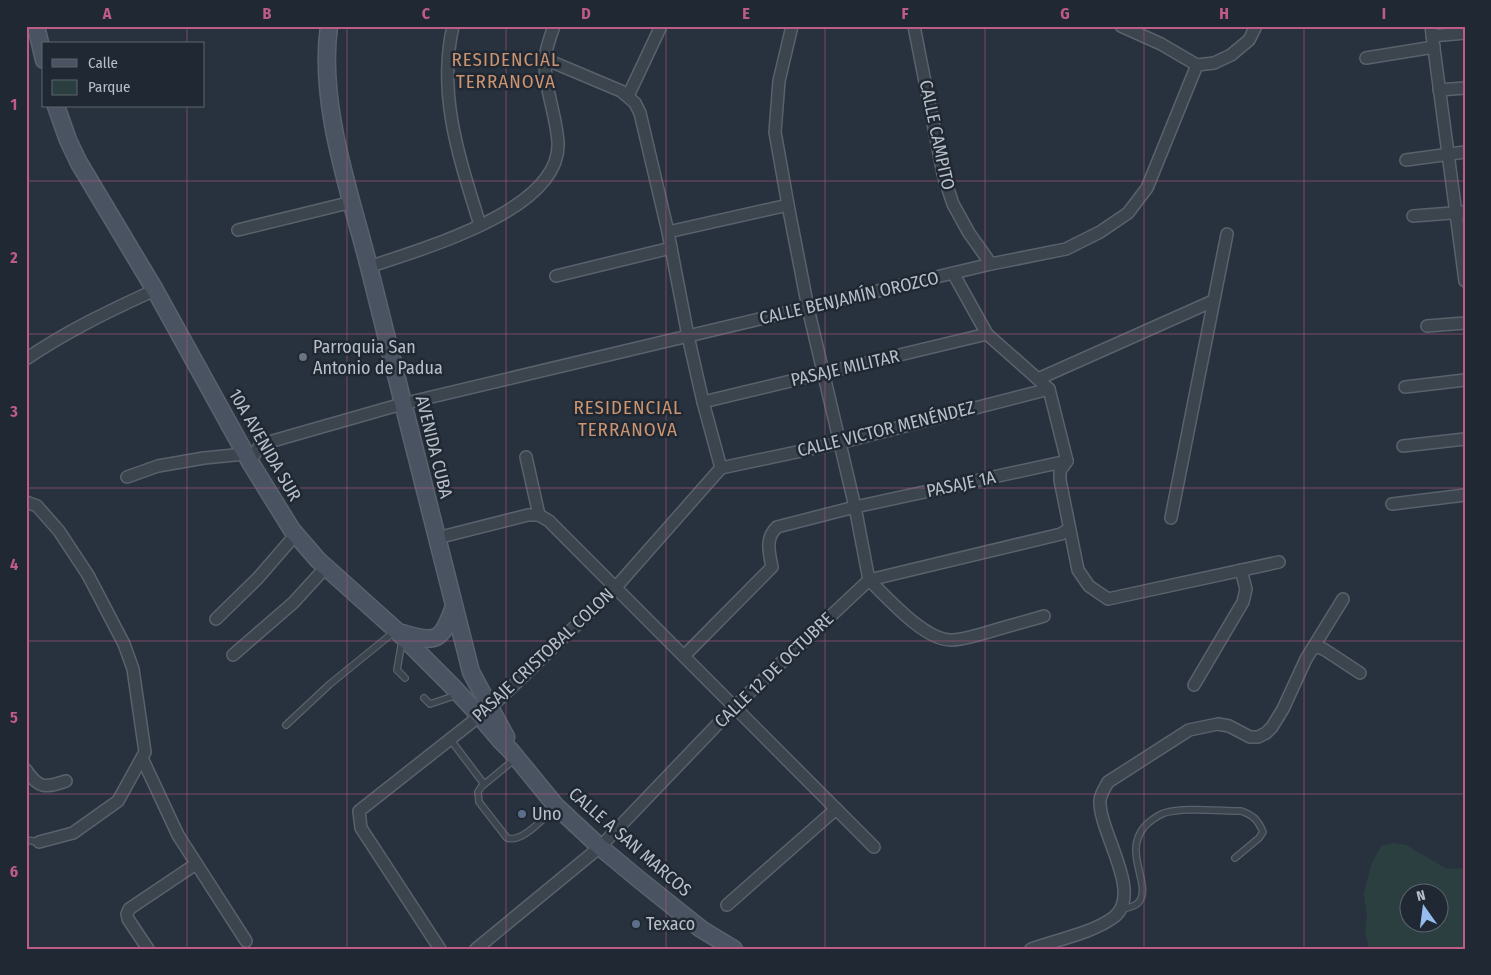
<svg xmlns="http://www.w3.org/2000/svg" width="1491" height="975" font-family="'Fira Sans Condensed',sans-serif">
<rect width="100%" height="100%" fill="#28323e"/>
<path fill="#2b3f40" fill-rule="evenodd" d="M1393,843L1406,845L1447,869L1465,868V949H1369L1365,931L1367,916L1364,894L1371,865L1381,846ZM1408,892H1438V922H1408Z"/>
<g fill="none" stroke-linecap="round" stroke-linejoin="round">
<g stroke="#59626c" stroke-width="8">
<g id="lane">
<polyline points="402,641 397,670 405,678"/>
<polyline points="424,698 430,704 457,695"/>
<polyline points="286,725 330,684 394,632"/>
<polyline points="450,739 484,784"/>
<path d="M515,759L481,787L478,792L479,802L507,838C523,843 544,817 556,807"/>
<polyline points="26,840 39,842"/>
<path d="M1120,910C1126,908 1134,907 1138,903C1154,886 1121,853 1145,826C1150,821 1157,816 1164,813C1184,807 1220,811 1241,811C1253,815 1258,820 1263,832L1259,838L1235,858"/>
</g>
</g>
<g stroke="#59626c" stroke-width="14">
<g id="street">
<path d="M453,26C437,96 460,160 480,225"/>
<polyline points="792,26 779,81 775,132 788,205 808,308 855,507 869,580"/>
<polyline points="914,26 943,174 953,204 969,233 991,264"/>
<polyline points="1121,26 1161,44 1197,65 1214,63 1231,55 1249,40 1256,26"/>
<polyline points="1431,26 1465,281"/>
<polyline points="1432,36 1465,33"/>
<polyline points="1366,58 1434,47"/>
<polyline points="545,59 621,91 635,103 640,113 668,232 688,336 703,402 721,468"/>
<polyline points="1439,90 1465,88"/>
<polyline points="628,96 661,26"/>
<polyline points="1406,160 1465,152"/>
<polyline points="1413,216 1465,212"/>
<polyline points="238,230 352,202"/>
<polyline points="668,232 788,205"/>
<path d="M369,267C420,249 562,211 558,142C556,114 544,87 545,59C546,48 550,37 554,26"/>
<polyline points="953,273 987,334 1049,389 1067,461 1060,471 1060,480 1078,570 1089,586 1108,599 1279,562"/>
<polyline points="556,276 671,248"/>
<polyline points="1427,326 1465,323"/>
<path d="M26,359C67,331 111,310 155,290"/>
<polyline points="1038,379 1213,301"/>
<polyline points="1405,387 1465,380"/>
<polyline points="703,402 987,334"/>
<polyline points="1403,446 1465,439"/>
<polyline points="526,457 539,515"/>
<polyline points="250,462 259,447 269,442 402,404 991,264 1066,249 1100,232 1128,213 1147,188 1197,65"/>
<polyline points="721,468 839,443 1049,389"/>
<polyline points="127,477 158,466 204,458 245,454"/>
<polyline points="26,502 37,506 59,531 88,575 124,644 133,669 145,752 118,801 73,833 39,842"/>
<polyline points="1392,504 1465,495"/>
<polyline points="1171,518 1227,234"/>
<polyline points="437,538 528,515 539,515 549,521 874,847"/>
<path d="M869,580C888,598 924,640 951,640C962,640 974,636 985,633C1004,627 1024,622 1044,616"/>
<polyline points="216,619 258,578 296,534"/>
<polyline points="1314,648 1319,647 1325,650 1360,673"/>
<polyline points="233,655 293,603 326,567"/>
<path d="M684,656L772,567C769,552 765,538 777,527L855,507L1067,461"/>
<polyline points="1194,685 1243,602 1246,589 1241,570"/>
<polyline points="142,758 178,835 246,941"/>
<path d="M26,770C39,789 45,788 66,781"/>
<polyline points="727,905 836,809"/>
<polyline points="148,949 128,919 127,914 129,909 196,864"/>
<polyline points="440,949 361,828 359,811 491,707 616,587 721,468"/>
<polyline points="476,949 600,847 734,707 869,580 1061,534 1069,529"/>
<path d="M1031,949C1056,940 1093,933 1114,917C1144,893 1098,831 1100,800C1101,793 1105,788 1108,782L1189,730L1218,724L1229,726L1250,737H1258L1266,733L1272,727L1283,709L1306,659L1343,599"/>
</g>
</g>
<g stroke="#59626c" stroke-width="19">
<g id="secondary">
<polyline points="36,26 44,60"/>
<path d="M329,26C318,105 350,192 369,267C403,402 436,537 471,672L506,737"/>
<polyline points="56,106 68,140 79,163 155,290 250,462 292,530 318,560 397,631 451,685 479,715 501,741 511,751 556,806 600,847 641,881 701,929 734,949"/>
<path d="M402,633C437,644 442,641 454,606"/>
</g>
</g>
<use href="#lane" stroke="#3c444e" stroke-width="5.5"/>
<use href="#street" stroke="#3c444e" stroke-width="11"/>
<use href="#secondary" stroke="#4a5361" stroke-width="16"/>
</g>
<path fill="none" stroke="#be5b87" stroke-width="1" stroke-opacity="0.55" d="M187,26V44M347,26V949M506,26V949M666,26V949M825,26V949M985,26V949M1144,26V949M1304,26V949M187,106V949M26,181H1465M26,334H1465M26,488H1465M26,641H1465M26,794H1465"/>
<circle fill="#6b7280" stroke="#202933" stroke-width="2" cx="303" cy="357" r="5"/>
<g fill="#5c6f8a" stroke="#202933" stroke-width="2">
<circle cx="522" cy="814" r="5"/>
<circle cx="636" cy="924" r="5"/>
</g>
<g text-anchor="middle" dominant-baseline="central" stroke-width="5" stroke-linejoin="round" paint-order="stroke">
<g font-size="18" fill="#b8bfc9" stroke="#202933">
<text transform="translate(937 135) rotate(78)">CALLE CAMPITO</text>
<text transform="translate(849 298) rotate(-13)">CALLE BENJAMÍN OROZCO</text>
<text transform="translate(845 368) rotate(-13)">PASAJE MILITAR</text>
<text transform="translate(886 429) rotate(-14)">CALLE VICTOR MENÉNDEZ</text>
<text transform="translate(265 445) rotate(60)">10A AVENIDA SUR</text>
<text transform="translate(434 447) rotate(76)">AVENIDA CUBA</text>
<text transform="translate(961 484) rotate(-12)">PASAJE 1A</text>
<text transform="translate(543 655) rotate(-43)">PASAJE CRISTOBAL COLON</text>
<text transform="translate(774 670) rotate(-44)">CALLE 12 DE OCTUBRE</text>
<text transform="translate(630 842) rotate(41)">CALLE A SAN MARCOS</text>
</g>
<g font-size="18" fill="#b8bfc9" stroke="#202933" text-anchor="start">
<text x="313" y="347">Parroquia San<tspan x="313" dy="21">Antonio de Padua</tspan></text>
<text x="532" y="814">Uno</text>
<text x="646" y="924">Texaco</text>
</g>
<g font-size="19" letter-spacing="1" fill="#cc9470" stroke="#202933">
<text x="506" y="59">RESIDENCIAL<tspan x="506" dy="22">TERRANOVA</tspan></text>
<text x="628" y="407">RESIDENCIAL<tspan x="628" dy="22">TERRANOVA</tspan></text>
</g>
</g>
<rect width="1491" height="975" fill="none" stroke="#202933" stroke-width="55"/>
<rect x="42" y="42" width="162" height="65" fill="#202933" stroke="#5d656f"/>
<rect x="52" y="59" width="25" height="8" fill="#4a5361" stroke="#5d656f"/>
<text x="88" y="68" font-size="15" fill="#b8bfc9">Calle</text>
<rect x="52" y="80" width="25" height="15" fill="#2b3f40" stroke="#5d656f"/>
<text x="88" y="92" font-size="15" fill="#b8bfc9">Parque</text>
<g transform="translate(1424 908) rotate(346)"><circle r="24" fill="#202933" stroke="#5d656f"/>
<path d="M0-4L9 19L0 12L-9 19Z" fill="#97bcef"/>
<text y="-8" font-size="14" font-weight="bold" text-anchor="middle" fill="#b8bfc9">N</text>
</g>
<rect x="28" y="28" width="1436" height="920" fill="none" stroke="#be5b87" stroke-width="2"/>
<g font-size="16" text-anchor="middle" font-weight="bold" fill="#be5b87">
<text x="107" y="19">A</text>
<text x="267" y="19">B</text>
<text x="426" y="19">C</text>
<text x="586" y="19">D</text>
<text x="746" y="19">E</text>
<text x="905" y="19">F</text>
<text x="1065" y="19">G</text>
<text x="1224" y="19">H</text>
<text x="1384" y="19">I</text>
<text x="14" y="110">1</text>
<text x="14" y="263">2</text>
<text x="14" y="417">3</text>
<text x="14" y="570">4</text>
<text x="14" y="723">5</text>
<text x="14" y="877">6</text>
</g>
</svg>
